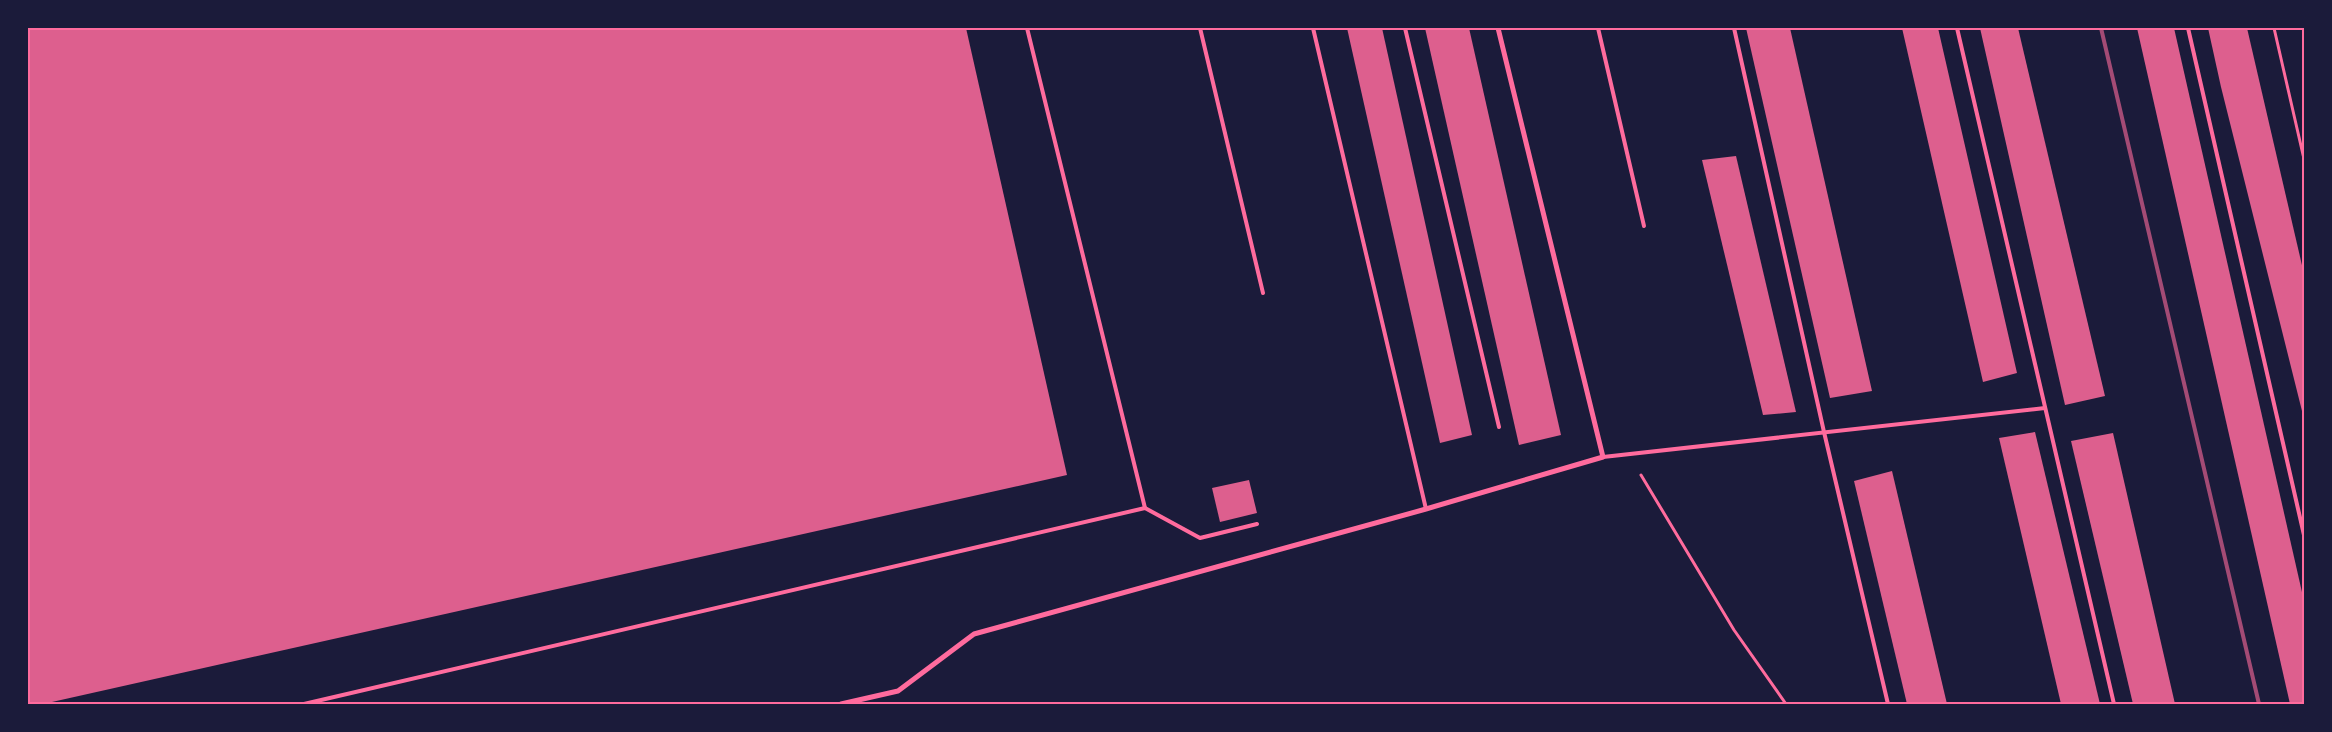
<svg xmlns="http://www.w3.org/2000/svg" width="2332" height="732" font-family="Bitter,serif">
<rect width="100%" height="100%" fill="#1b1b3a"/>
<g fill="#dd5f8e">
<polygon points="28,28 966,28 1067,475 43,704 28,704"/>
<polygon points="1347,28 1382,28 1472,435 1440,443"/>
<polygon points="1425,28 1469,28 1561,435 1519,445"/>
<polygon points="1746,28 1790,28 1872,391 1830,398"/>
<polygon points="1902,28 1938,28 2017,373 1983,382"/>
<polygon points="1980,28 2018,28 2105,396 2065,405"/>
<polygon points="2137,28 2174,28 2304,601 2304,704 2290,704"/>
<polygon points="2208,28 2247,28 2304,274 2304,419 2221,87"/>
<polygon points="1736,156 1796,412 1763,415 1702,160"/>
<polygon points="2035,432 2100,704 2061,704 1999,438"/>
<polygon points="2113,433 2175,704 2133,704 2071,441"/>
<polygon points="1892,471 1947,704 1907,704 1854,481"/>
<polygon points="1249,480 1257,513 1220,522 1212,488"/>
</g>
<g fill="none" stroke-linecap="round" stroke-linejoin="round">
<g stroke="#ff6b9d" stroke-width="3">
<polyline points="2274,28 2304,159"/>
<polyline points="1641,475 1734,630 1786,704"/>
</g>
<g stroke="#ff6b9d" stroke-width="4">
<polyline points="1200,28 1263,293"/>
<polyline points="1313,28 1426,509"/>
<polyline points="1405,28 1499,427"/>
<polyline points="1598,28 1644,226"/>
<polyline points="1734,28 1824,432 1888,704"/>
<polyline points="1957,28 2114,704"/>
<polyline points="2188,28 2304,535"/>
<polyline points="1603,457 2045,408"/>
<polyline points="1145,508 1200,538 1257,524"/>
<polyline points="304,704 1145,508 1027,28"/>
</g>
<polyline stroke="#ff6b9d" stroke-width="5" points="841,704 898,691 974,634 1426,509 1603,457 1498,28"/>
<polyline stroke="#a44b75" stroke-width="4" points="2101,28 2259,704"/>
</g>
<rect width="2332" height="732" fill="none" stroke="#1b1b3a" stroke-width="58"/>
<rect x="29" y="29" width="2274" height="674" fill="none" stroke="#ff6b9d" stroke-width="2"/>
</svg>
